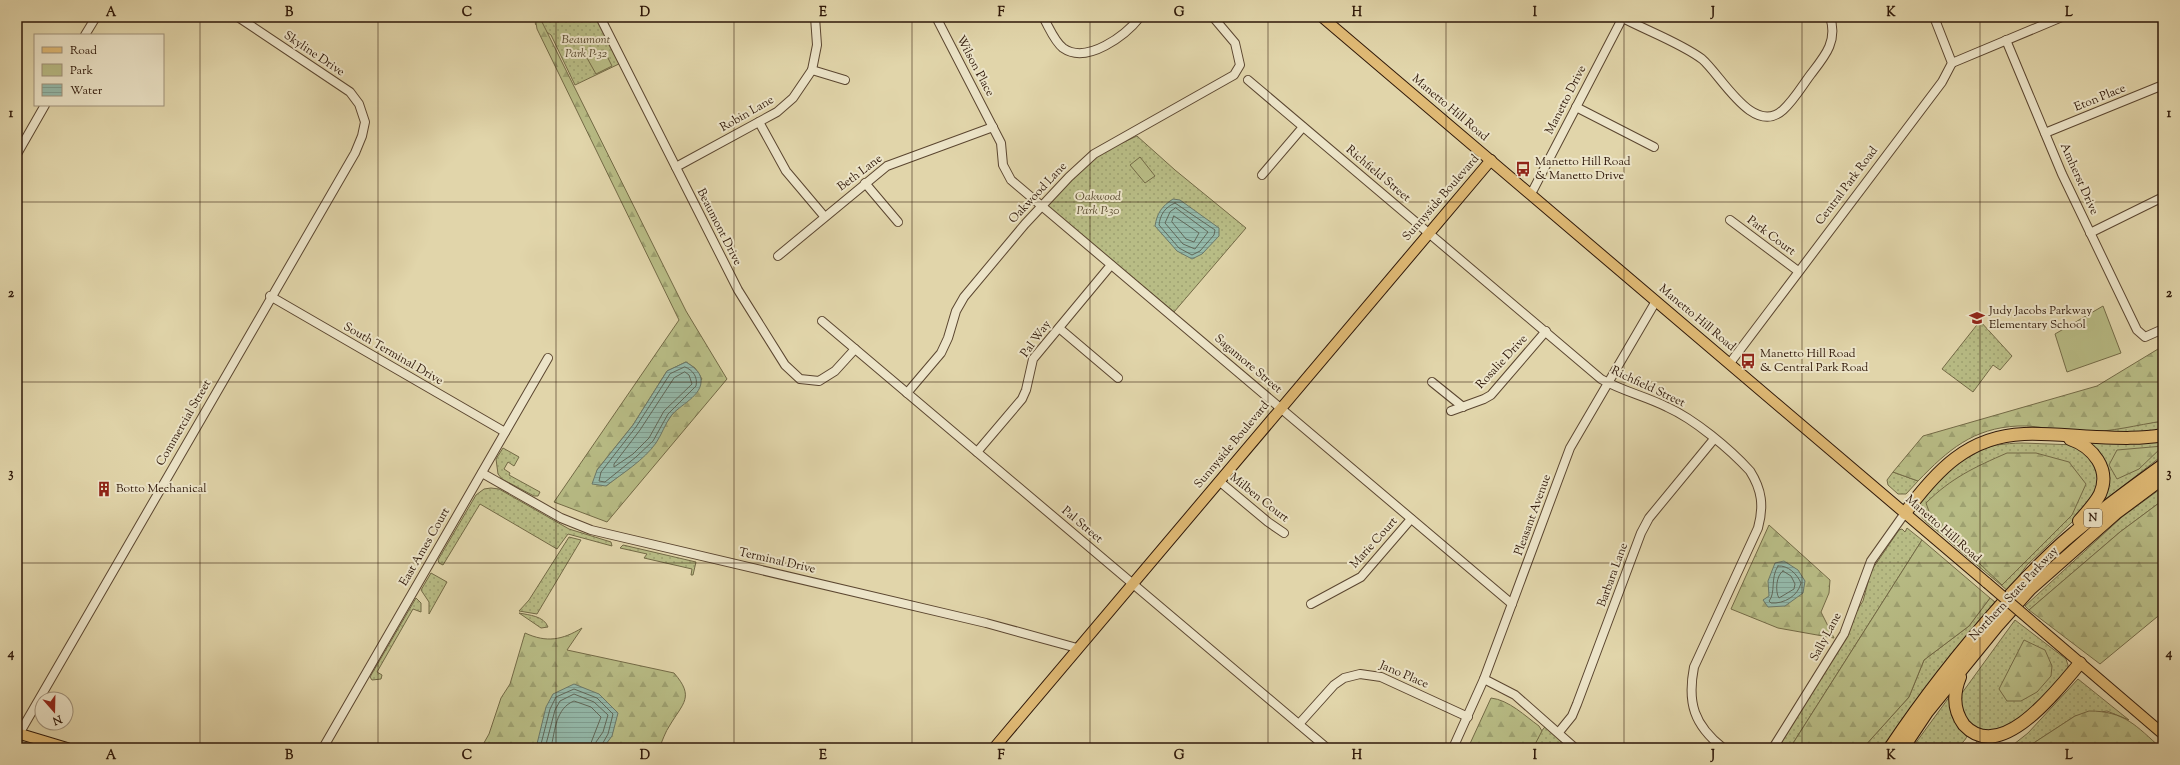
<svg xmlns="http://www.w3.org/2000/svg" width="2180" height="765" font-family="'Sorts Mill Goudy',serif">
<defs>
<pattern id="green-dots" width="8" height="8" patternUnits="userSpaceOnUse"><rect width="8" height="8" fill="#b8bc85"/><path d="M2 2h.1M6 6h.1" fill="none" stroke="#9ea171" stroke-width="1.8" stroke-linecap="round"/></pattern>
<pattern id="forest-firs" width="22" height="20" patternUnits="userSpaceOnUse"><rect width="22" height="20" fill="#b8bc85"/><path d="M5 1l3.5 6h-7zM16 11l3.5 6h-7z" fill="#9ea171"/></pattern>
<pattern id="water-rules" width="6" height="5" patternUnits="userSpaceOnUse"><rect width="6" height="5" fill="#94b9aa"/><path d="M0 2.5h6" fill="none" stroke="#809e91"/></pattern>
</defs>
<rect width="100%" height="100%" fill="#e1d5aa"/>
<filter id="stains"><feTurbulence type="fractalNoise" baseFrequency=".005" numOctaves="4"/><feColorMatrix values="0 0 0 0 .2 0 0 0 0 .09 0 0 0 0 .02 0 0 0 .5 -.17"/></filter>
<radialGradient id="worn" r=".72"><stop offset=".6" stop-color="#630" stop-opacity="0"/><stop offset="1" stop-color="#630" stop-opacity=".3"/></radialGradient>
<g fill="url(#green-dots)" stroke="#736a46">
<polygon points="540,17 600,17 623,62 575,85 551,35 535,24"/>
<polygon points="1137,136 1175,170 1246,228 1174,312 1047,206 1096,155"/>
<polygon points="1980,321 2012,356 2000,370 1993,365 1973,392 1942,369"/>
<polygon points="2163,421 2163,431 2154,433 2084,432"/>
<path d="M2163,439V455L2101,503C2116,478 2109,461 2089,442Z"/>
<path d="M2022,443L2076,445L2096,465L2099,479L2091,504L2027,565L2008,591C1988,574 1968,558 1949,541C1940,531 1924,524 1918,511L1921,508L1918,507C1933,479 1965,451 1997,445C2005,444 2014,443 2022,443Z"/>
<polygon points="503,448 519,457 514,466 508,462 504,469 510,473 509,475 540,492 538,496 534,496 502,479 498,474 496,459"/>
<polygon points="1893,472 1918,481 1906,494 1898,494 1888,485 1887,480"/>
<polygon points="2163,487 2163,500 2120,532 2029,610 2025,606 2122,517"/>
<polygon points="491,488 499,489 569,529 611,542 612,546 568,534 557,549 480,504 443,565 439,563 438,560 476,495 484,489"/>
<polygon points="1907,528 1922,540 1790,748 1770,748 1863,601 1871,571 1899,530 1902,529 1905,532"/>
<polygon points="569,537 581,540 537,614 519,611 529,600"/>
<polygon points="623,545 696,562 693,575 691,575 692,569 644,558 647,554 620,548"/>
<polygon points="431,573 447,582 429,614 429,602 421,590"/>
<polygon points="416,598 421,603 421,612 413,609 377,672 382,675 381,679 372,680 370,677"/>
<polygon points="1990,598 1995,602 1945,662 1882,748 1863,748 1909,697 1924,660 1969,626"/>
<path d="M519,613C529,615 544,616 548,627L541,628Z"/>
<polygon points="2015,620 2066,659 2068,665 2068,671 2016,729 1981,736 1961,715 1959,693 1962,693"/>
<polygon points="2078,679 2129,720 2107,711 2075,716 2026,748 2009,748 2028,733"/>
<path d="M1950,696L1968,734C1961,755 1930,748 1912,748Z"/>
<polygon points="1548,723 1575,748 1528,748"/>
<polygon points="1977,739 1999,744 1996,748 1975,748"/>
<polygon points="17,740 43,748 17,748"/>
</g>
<g fill="url(#forest-firs)" stroke="#736a46" fill-rule="evenodd">
<path d="M535,17L542,22L686,311L727,379L607,522L554,502L679,320L537,29ZM686,362L695,368L702,379L671,416L639,460L606,486L597,470L633,425L667,371Z"/>
<path d="M2163,346V421C2137,425 2111,432 2085,432C2063,433 2041,425 2018,426C1973,428 1948,450 1918,481L1893,472L1923,436L2097,386Z"/>
<polygon points="2163,446 2139,469 2117,479 2109,465 2117,450"/>
<path d="M2007,453H2036L2069,462L2086,484L2072,515L2002,585L1931,517L1926,503C1951,478 1975,467 2007,453Z"/>
<polygon points="2163,500 2163,612 2100,664 2029,610 2120,532"/>
<polygon points="1769,525 1830,580 1829,593 1821,612 1834,638 1778,628 1731,609"/>
<polygon points="1922,540 1990,598 1969,626 1924,660 1909,697 1863,748 1790,748"/>
<path d="M582,628L567,650L674,673C695,697 683,703 670,725C665,732 663,740 659,748H481L489,734L501,698L510,684L525,633C547,643 562,640 582,628Z"/>
<polygon points="2024,640 2045,650 2052,666 2051,676 2037,692 2021,701 2007,701 1999,689"/>
<path d="M1491,698C1509,700 1525,716 1539,726L1542,731L1533,748H1468Z"/>
<path d="M2089,711C2125,711 2136,726 2161,748H2026L2075,716Z"/>
</g>
<g fill="#b8bc85" stroke="#736a46">
<polygon points="604,50 612,66 596,74 587,58"/>
<polygon points="1140,157 1155,176 1145,183 1130,165"/>
<polygon points="2103,306 2121,353 2067,372 2055,334"/>
</g>
<g fill="url(#water-rules)" stroke="#6b7869">
<path d="M1173,199L1180,200L1219,228V236L1202,254L1192,259L1177,251L1155,226C1157,213 1162,206 1173,199Z"/>
<path d="M686,362C692,366 700,371 701,379C703,396 679,405 671,416C665,424 662,434 656,443C644,460 623,473 606,486L592,484L597,470L633,425L667,371Z"/>
<polygon points="1784,561 1798,570 1805,581 1803,593 1785,606 1768,607 1763,600 1769,596 1768,581 1775,563"/>
<polygon points="574,684 599,694 618,713 612,736 603,748 536,748 546,707 553,694"/>
</g>
<g fill="none" stroke-linecap="round" stroke-linejoin="round">
<g stroke="#616859" stroke-width="1">
<path d="M1175,203L1215,230L1214,235L1200,251L1192,255L1179,248L1159,225C1160,215 1165,207 1175,203Z"/>
<polygon points="1176,208 1208,232 1195,249 1183,244 1165,223 1170,212"/>
<polygon points="1174,216 1199,233 1194,242 1186,239 1172,222"/>
<path d="M685,367C693,370 698,377 696,386L668,414L653,441L636,457L605,482L599,481L601,472L636,427L670,374Z"/>
<polygon points="685,372 689,375 692,384 664,411 649,438 633,454 614,467 614,464 640,430 674,378"/>
<path d="M1778,566C1788,565 1797,574 1801,583C1798,596 1784,604 1771,603L1769,601C1776,593 1770,578 1778,566Z"/>
<path d="M1783,571L1791,576L1795,584L1794,589L1779,598C1775,592 1776,575 1783,571Z"/>
<polyline points="540,748 550,709 556,697 574,689 597,698 613,714 608,734 600,748"/>
<polyline points="545,748 555,710 560,701 574,694 594,702 608,715 603,732 596,742 595,748"/>
<path d="M551,748C555,730 556,708 574,701L591,707L601,717L589,748"/>
</g>
<g stroke="#5b4630" stroke-width="10">
<g id="minor">
<polyline points="600,17 738,290 785,365 800,379 819,381 835,371 855,349"/>
<polyline points="936,17 1001,143 1003,165 1011,180 1512,604"/>
<path d="M1043,17C1049,27 1054,41 1063,48C1087,65 1126,35 1140,17"/>
<path d="M1621,17C1645,30 1681,43 1702,59C1721,75 1753,137 1783,110C1794,100 1802,86 1811,74C1825,56 1838,41 1830,17"/>
<polyline points="85,35 96,17"/>
<polyline points="2006,40 2062,174 2137,330 2145,337 2163,329"/>
<polyline points="1952,63 2062,17"/>
<polyline points="812,70 845,80"/>
<path d="M1248,80L1601,379C1622,391 1645,396 1667,407C1694,419 1730,449 1750,471C1762,490 1764,506 1758,528L1694,667C1687,703 1694,725 1723,748"/>
<polyline points="1576,107 1654,147"/>
<polyline points="759,122 786,171 824,216"/>
<polyline points="2045,133 2163,85"/>
<polyline points="17,154 45,105"/>
<polyline points="676,167 777,112 793,98 812,70 817,45 815,17"/>
<polyline points="1262,175 1303,127"/>
<polyline points="865,183 898,222"/>
<polyline points="1531,194 1623,17"/>
<polyline points="1730,220 1798,271"/>
<polyline points="2090,233 2163,197"/>
<polyline points="778,256 887,166 993,127"/>
<polyline points="270,296 505,432"/>
<polyline points="822,321 1327,748"/>
<polyline points="1059,328 1118,378"/>
<polyline points="1730,363 1942,82 1952,63 1934,17"/>
<polyline points="1432,382 1463,407"/>
<polyline points="907,393 941,353 948,338 956,311 964,297 1025,224 1069,177 1094,154 1234,75 1240,65 1235,43 1213,17"/>
<polyline points="1451,411 1484,399 1491,395 1546,331"/>
<polyline points="977,452 1022,399 1026,390 1033,359 1111,265"/>
<polyline points="482,473 561,518 591,530 986,623 1077,648"/>
<polyline points="1219,481 1268,522 1284,533"/>
<polyline points="1311,604 1361,577 1411,519"/>
<polyline points="1484,679 1515,695 1575,748"/>
<polyline points="1299,724 1334,685 1344,678 1360,674 1381,677 1468,717"/>
<polyline points="1559,732 1572,716 1577,704 1641,533 1649,518 1714,439"/>
<polyline points="19,734 355,153 362,136 365,122 359,104 350,92 238,17"/>
<polyline points="323,748 548,358"/>
<polyline points="1453,748 1484,679 1570,448 1656,301"/>
<polyline points="1773,748 1844,634 1871,561 1905,513"/>
</g>
</g>
<g stroke="#2e1708" stroke-width="12">
<g id="major">
<polyline points="1322,17 1987,583"/>
<polyline points="2037,626 2163,734"/>
<polyline points="17,733 67,748"/>
<polyline points="994,748 1491,160"/>
</g>
</g>
<g stroke="#2e1708" stroke-width="14">
<g id="highway">
<path d="M2070,439C2093,447 2111,469 2100,494C2095,504 2086,513 2079,521"/>
<path d="M1905,513C1936,471 1968,436 2024,434C2048,433 2072,436 2096,437C2119,438 2141,439 2163,435"/>
<path d="M1960,677C1953,694 1953,710 1964,725C2001,765 2058,689 2080,663"/>
<path d="M1890,748C1924,697 1961,650 2002,604C2023,581 2045,557 2069,537C2099,511 2131,488 2163,465"/>
<polyline points="1903,748 1927,712 1997,626 2030,589 2116,513 2163,478"/>
</g>
</g>
<use href="#minor" stroke="#ece4c8" stroke-width="8"/>
<use href="#major" stroke="#e0ba75" stroke-width="10"/>
<use href="#highway" stroke="#e0ba75" stroke-width="12"/>
<g stroke="#2e1708" stroke-width="12" stroke-linecap="butt">
<polyline id="major-bridge" points="1987,583 2037,626"/>
</g>
<use href="#major-bridge" stroke="#e0ba75" stroke-width="10"/>
</g>
<path fill="none" stroke="#2e1708" stroke-width="1" stroke-opacity="0.55" d="M200,17V748M378,17V748M556,17V748M734,17V748M912,17V748M1090,17V748M1268,17V748M1446,17V748M1624,17V748M1802,17V748M1980,17V748M17,202H2163M17,382H2163M17,563H2163"/>
<defs>
<g id="bus-bare" transform="scale(1.2)"><path d="M-5-6H5V4H4V6H2V4H-2V6H-4V4H-5ZM-3.5-4V0h7V-4ZM-3.5 1.2v1.5H-2V1.2ZM2 1.2v1.5H3.5V1.2Z" fill="#8f2418" stroke="#ece4c8" stroke-width="2.5" paint-order="stroke"/></g>
<g id="school-bare" transform="scale(1.2)"><path d="M0-5L7-2L0 1L-7-2ZM-4 1L0 2.5L4 1V4Q0 6-4 4Z" fill="#8f2418" stroke="#ece4c8" stroke-width="2.5" paint-order="stroke"/></g>
<g id="building-bare" transform="scale(1.2)"><path d="M-4-6H4V6H1V3H-1V6H-4ZM-2.5-4.3h1.7v1.8h-1.7ZM.8-4.3h1.7v1.8H.8ZM-2.5-1h1.7V.8h-1.7ZM.8-1h1.7V.8H.8Z" fill="#8f2418" stroke="#ece4c8" stroke-width="2.5" paint-order="stroke"/></g>
</defs>
<g fill-rule="evenodd">
<use href="#bus-bare" x="1523" y="169"/>
<use href="#school-bare" x="1977" y="318"/>
<use href="#bus-bare" x="1748" y="361"/>
<use href="#building-bare" x="104" y="489"/>
</g>
<g text-anchor="middle" dominant-baseline="central" stroke-width="4" stroke-linejoin="round" paint-order="stroke">
<rect fill="#ece4c8" stroke="#675442" stroke-width="1" x="2084" y="509" width="18" height="18" rx="3"/>
<g font-size="11" font-weight="bold" fill="#2e1708">
<text x="2093" y="518">N</text>
</g>
<g font-size="12" font-style="italic" fill="#57492e" stroke="#ece4c8">
<text x="586" y="40">Beaumont<tspan x="586" dy="14">Park P-32</tspan></text>
<text x="1098" y="197">Oakwood<tspan x="1098" dy="14">Park P-30</tspan></text>
</g>
<g font-size="12" fill="#2e1708" stroke="#ece4c8">
<text transform="translate(314 54) rotate(34)">Skyline Drive</text>
<text transform="translate(975 66) rotate(62)">Wilson Place</text>
<text transform="translate(2100 98) rotate(-22)">Eton Place</text>
<text transform="translate(1566 100) rotate(-63)">Manetto Drive</text>
<text transform="translate(1450 108) rotate(40)">Manetto Hill Road</text>
<text transform="translate(747 114) rotate(-30)">Robin Lane</text>
<text transform="translate(860 173) rotate(-37)">Beth Lane</text>
<text transform="translate(1378 174) rotate(40)">Richfield Street</text>
<text transform="translate(2079 179) rotate(66)">Amherst Drive</text>
<text transform="translate(1847 186) rotate(-53)">Central Park Road</text>
<text transform="translate(1038 193) rotate(-47)">Oakwood Lane</text>
<text transform="translate(1441 198) rotate(-49)">Sunnyside Boulevard</text>
<text transform="translate(719 227) rotate(63)">Beaumont Drive</text>
<text transform="translate(1771 236) rotate(37)">Park Court</text>
<text transform="translate(1697 318) rotate(40)">Manetto Hill Road</text>
<text transform="translate(1036 339) rotate(-54)">Pal Way</text>
<text transform="translate(393 354) rotate(30)">South Terminal Drive</text>
<text transform="translate(1502 362) rotate(-47)">Rosalie Drive</text>
<text transform="translate(1248 364) rotate(40)">Sagamore Street</text>
<text transform="translate(1648 387) rotate(25)">Richfield Street</text>
<text transform="translate(184 423) rotate(-60)">Commercial Street</text>
<text transform="translate(1232 445) rotate(-50)">Sunnyside Boulevard</text>
<text transform="translate(1259 498) rotate(38)">Milben Court</text>
<text transform="translate(1533 515) rotate(-70)">Pleasant Avenue</text>
<text transform="translate(1082 525) rotate(40)">Pal Street</text>
<text transform="translate(1943 529) rotate(41)">Manetto Hill Road</text>
<text transform="translate(1374 543) rotate(-48)">Marie Court</text>
<text transform="translate(425 547) rotate(-60)">East Ames Court</text>
<text transform="translate(777 561) rotate(13)">Terminal Drive</text>
<text transform="translate(1613 575) rotate(-70)">Barbara Lane</text>
<text transform="translate(2014 594) rotate(-47)">Northern State Parkway</text>
<text transform="translate(1826 637) rotate(-62)">Sally Lane</text>
<text transform="translate(1404 675) rotate(23)">Jano Place</text>
</g>
<g font-size="12" fill="#2e1708" stroke="#ece4c8" text-anchor="start">
<text x="1535" y="162">Manetto Hill Road<tspan x="1535" dy="14">&amp; Manetto Drive</tspan></text>
<text x="1989" y="311">Judy Jacobs Parkway<tspan x="1989" dy="14">Elementary School</tspan></text>
<text x="1760" y="354">Manetto Hill Road<tspan x="1760" dy="14">&amp; Central Park Road</tspan></text>
<text x="116" y="489">Botto Mechanical</text>
</g>
</g>
<rect width="2180" height="765" fill="none" stroke="#e1d5aa" stroke-width="44"/>
<rect x="34" y="34" width="130" height="72" fill="#ece4c8" stroke="#a0927b"/>
<rect x="42" y="47" width="20" height="6" fill="#e0ba75" stroke="#a0927b"/>
<text x="70" y="54" font-size="12" fill="#2e1708">Road</text>
<rect x="42" y="64" width="20" height="12" fill="#b8bc85" stroke="#a0927b"/>
<text x="70" y="74" font-size="12" fill="#2e1708">Park</text>
<rect x="42" y="84" width="20" height="12" fill="url(#water-rules)" stroke="#a0927b"/>
<text x="70" y="94" font-size="12" fill="#2e1708">Water</text>
<g transform="translate(54 711) rotate(160)"><circle r="19" fill="#ece4c8" stroke="#a0927b"/>
<path d="M0-3L7 15L0 10L-7 15Z" fill="#8f2418"/>
<text y="-6" font-size="11" font-weight="bold" text-anchor="middle" fill="#2e1708">N</text>
</g>
<rect x="22" y="22" width="2136" height="721" fill="none" stroke="#2e1708" stroke-width="1.5"/>
<g font-size="13" text-anchor="middle" font-weight="bold" fill="#2e1708">
<text x="111" y="16">A</text>
<text x="289" y="16">B</text>
<text x="467" y="16">C</text>
<text x="645" y="16">D</text>
<text x="823" y="16">E</text>
<text x="1001" y="16">F</text>
<text x="1179" y="16">G</text>
<text x="1357" y="16">H</text>
<text x="1535" y="16">I</text>
<text x="1713" y="16">J</text>
<text x="1891" y="16">K</text>
<text x="2069" y="16">L</text>
<text x="11" y="117">1</text>
<text x="2169" y="117">1</text>
<text x="11" y="297">2</text>
<text x="2169" y="297">2</text>
<text x="11" y="477">3</text>
<text x="2169" y="477">3</text>
<text x="11" y="657">4</text>
<text x="2169" y="657">4</text>
<text x="111" y="759">A</text>
<text x="289" y="759">B</text>
<text x="467" y="759">C</text>
<text x="645" y="759">D</text>
<text x="823" y="759">E</text>
<text x="1001" y="759">F</text>
<text x="1179" y="759">G</text>
<text x="1357" y="759">H</text>
<text x="1535" y="759">I</text>
<text x="1713" y="759">J</text>
<text x="1891" y="759">K</text>
<text x="2069" y="759">L</text>
</g>
<rect width="100%" height="100%" filter="url(#stains)"/>
<rect width="100%" height="100%" fill="url(#worn)"/>
</svg>
